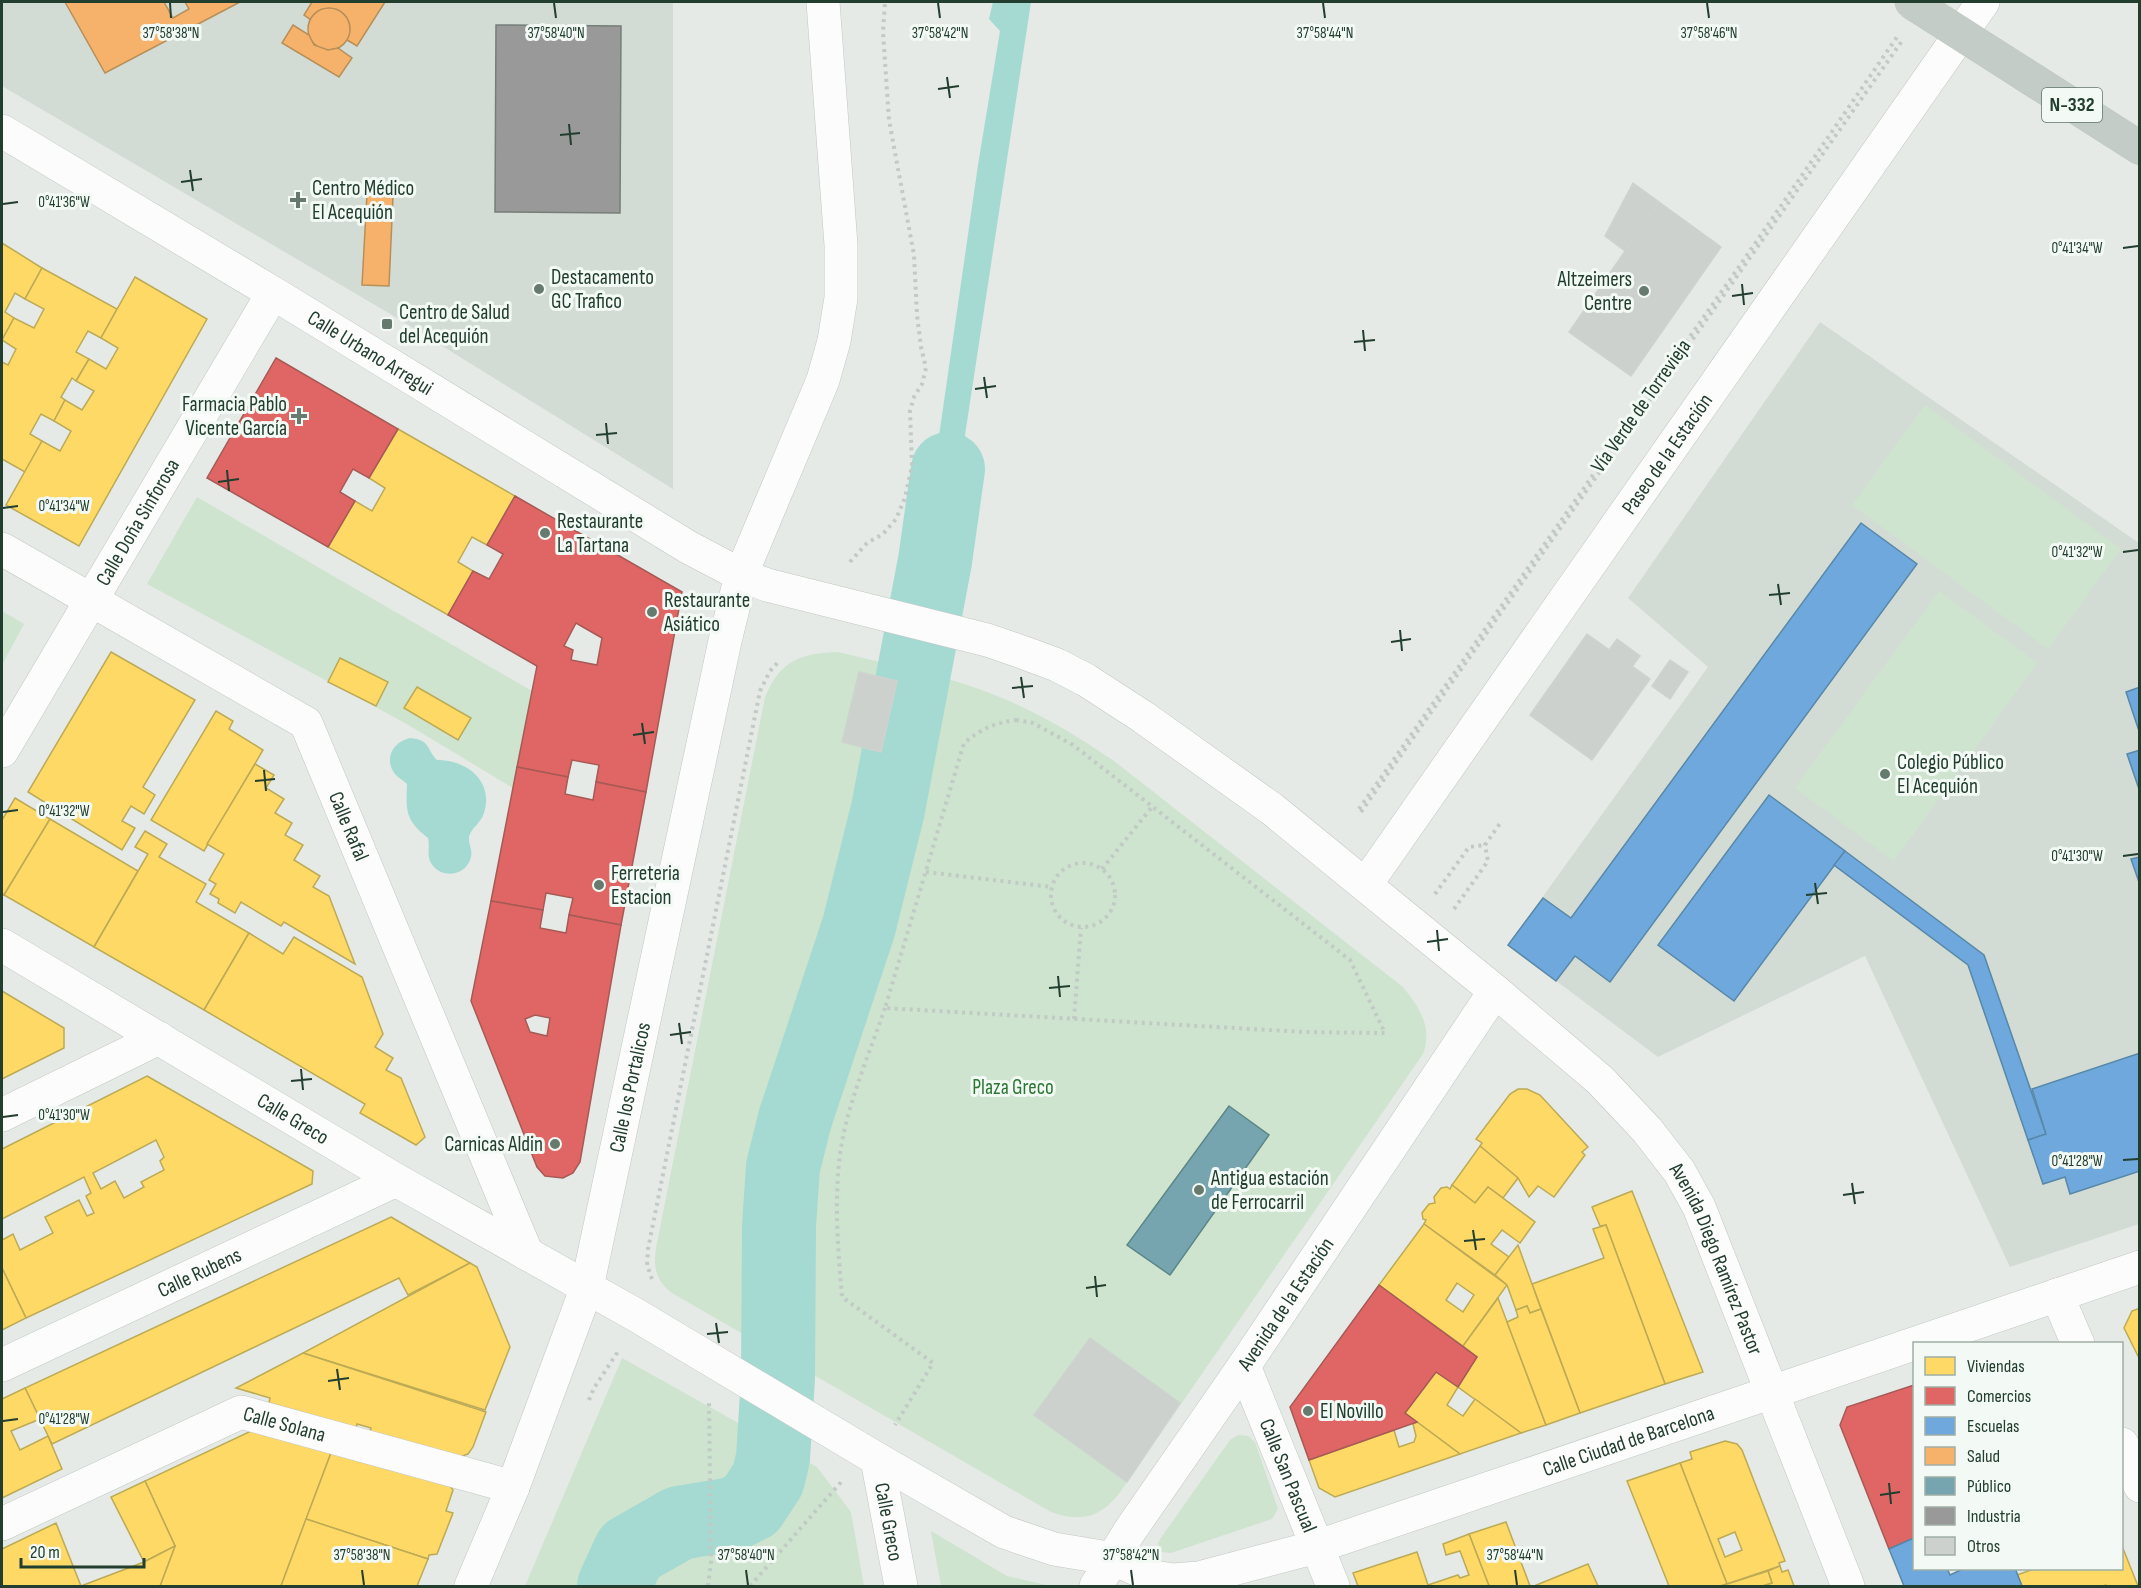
<svg xmlns="http://www.w3.org/2000/svg" width="2141" height="1588" font-family="'Sofia Sans Condensed',sans-serif">
<rect width="100%" height="100%" fill="#e5eae6"/>
<g fill="#d2dcd5">
<polygon points="2,2 673,2 673,489 392,315 2,86"/>
<polygon points="1820,322 2139,543 2139,1224 2010,1267 1865,956 1658,1057 1508,945 1708,667 1628,598"/>
</g>
<g fill="#cee4ce">
<polygon points="1925,405 2121,549 2048,649 1852,505"/>
<polygon points="197,497 532,691 513,788 405,723 147,584"/>
<polygon points="1939,591 2037,663 1894,861 1795,788"/>
<polygon points="2,611 24,624 2,665"/>
<path d="M838,652C883,663 933,673 976,688C1026,705 1072,732 1114,761L1403,987C1419,1007 1433,1027 1423,1054L1121,1491C1102,1517 1082,1523 1051,1512L672,1293C656,1281 653,1267 656,1248L765,697C780,661 800,653 838,652Z"/>
<polygon points="622,1358 817,1467 851,1512 864,1586 525,1586"/>
<polygon points="1238,1435 1248,1436 1255,1442 1278,1509 1272,1519 1171,1553 1161,1552 1158,1544 1160,1539 1230,1440"/>
<polygon points="931,1531 1007,1576 1051,1586 941,1586"/>
</g>
<g fill="#a4dad2">
<polygon points="993,2 1031,2 944,573 920,568 978,165 1000,31 989,19"/>
<path d="M410,738C431,740 426,749 437,760C467,760 494,781 484,813C481,823 471,828 469,837C468,845 474,851 470,860C464,877 438,879 430,861C427,853 430,846 428,838C405,820 406,811 407,784C402,779 396,777 393,771C384,755 396,741 410,738Z"/>
</g>
<g fill="#ffd966" stroke="#bcaa55" stroke-width="1.5" fill-rule="evenodd">
<polygon points="2,243 42,268 25,299 15,293 5,312 14,318 2,340"/>
<polygon points="42,268 117,309 101,338 88,331 76,352 89,359 76,381 72,378 61,397 65,400 54,421 41,414 30,434 42,441 25,472 2,459 2,362 8,365 16,349 2,340 14,318 34,328 44,309 25,299"/>
<polygon points="135,277 207,319 79,546 6,505 42,441 60,451 71,431 54,421 65,400 82,410 94,391 76,381 89,359 106,369 118,348 101,338"/>
<polygon points="398,429 515,496 487,545 472,537 458,562 473,571 448,615 328,547 355,501 372,511 385,488 369,478"/>
<polygon points="111,652 195,700 143,787 155,795 144,814 131,806 122,821 135,828 122,850 28,792"/>
<polygon points="340,658 388,682 376,706 328,682"/>
<polygon points="417,687 471,718 458,740 404,708"/>
<polygon points="216,711 233,721 229,729 263,750 204,851 151,820"/>
<polygon points="255,764 274,775 266,788 284,799 275,813 292,823 285,835 303,845 294,860 320,876 313,887 329,896 355,964 284,922 281,926 241,902 235,913 218,903 219,899 210,894 216,884 209,880 224,854 207,844"/>
<polygon points="15,798 50,819 4,895 2,894 2,820"/>
<polygon points="50,819 138,871 94,947 4,895"/>
<polygon points="145,831 167,844 159,857 206,884 196,902 249,933 204,1010 94,947 148,854 135,847"/>
<polygon points="249,933 283,954 294,937 362,977 383,1034 375,1047 393,1058 386,1070 401,1078 425,1137 416,1145 360,1113 365,1104 204,1010"/>
<polygon points="2,991 64,1028 64,1048 2,1079"/>
<path d="M147,1076L313,1171L312,1184L26,1318L2,1268V1240L13,1234L20,1250L53,1233L45,1217L79,1200L87,1216L94,1213L86,1196L91,1193L84,1177L2,1219V1149ZM156,1140L164,1157L160,1161L164,1170L141,1182L144,1187L124,1198L115,1181L101,1189L93,1173Z"/>
<polygon points="1518,1089 1527,1089 1540,1095 1588,1147 1582,1152 1585,1155 1554,1197 1538,1186 1529,1197 1518,1178 1480,1146 1482,1143 1476,1139 1510,1094"/>
<polygon points="1480,1146 1518,1178 1503,1198 1488,1187 1475,1203 1452,1185"/>
<polygon points="1452,1185 1475,1203 1488,1187 1535,1222 1520,1243 1502,1230 1491,1244 1509,1257 1495,1275 1424,1224 1426,1220 1423,1219 1422,1213 1429,1204 1435,1203 1434,1197 1441,1188 1447,1187 1450,1189"/>
<polygon points="1632,1191 1703,1372 1665,1384 1606,1225 1600,1226 1592,1207"/>
<polygon points="391,1217 470,1263 408,1295 399,1278 52,1444 25,1388"/>
<path d="M1424,1224L1507,1285L1463,1346L1379,1285ZM1457,1283L1474,1295L1463,1312L1446,1300Z"/>
<polygon points="1606,1225 1665,1384 1580,1413 1532,1284 1604,1258 1593,1229"/>
<polygon points="1518,1245 1541,1309 1530,1313 1527,1306 1516,1310 1507,1285 1495,1275"/>
<polygon points="470,1263 477,1267 510,1347 485,1410 303,1353"/>
<polygon points="2,1268 26,1318 2,1330"/>
<polygon points="1498,1298 1546,1425 1521,1433 1458,1387 1477,1357 1463,1346"/>
<polygon points="1527,1306 1530,1313 1541,1309 1580,1413 1546,1425 1507,1322 1518,1317 1516,1310"/>
<polygon points="2140,1308 2140,1360 2124,1328 2132,1311"/>
<polygon points="303,1353 486,1412 473,1447 468,1454 459,1457 370,1432 371,1428 357,1424 356,1428 269,1403 270,1398 236,1388"/>
<polygon points="1436,1372 1458,1387 1447,1405 1460,1414 1463,1416 1475,1399 1521,1433 1460,1454 1405,1413"/>
<polygon points="25,1388 40,1419 11,1431 20,1450 48,1436 62,1469 2,1498 2,1399"/>
<polygon points="1417,1422 1460,1454 1335,1497 1319,1488 1309,1460 1394,1430 1399,1447 1414,1442 1416,1436 1413,1424"/>
<polygon points="251,1431 331,1453 281,1586 160,1586 175,1546 145,1481"/>
<path d="M1725,1441L1737,1444L1742,1450L1785,1561L1779,1563L1780,1566L1727,1584L1680,1463L1692,1459L1690,1452ZM1735,1532L1742,1550L1725,1557L1718,1539Z"/>
<polygon points="331,1453 449,1484 453,1490 446,1511 453,1513 437,1554 429,1555 428,1559 306,1519"/>
<polygon points="1680,1463 1727,1584 1720,1586 1669,1586 1627,1481"/>
<polygon points="145,1481 175,1546 144,1562 111,1497"/>
<polygon points="306,1519 428,1559 417,1586 281,1586"/>
<polygon points="1506,1522 1530,1586 1489,1586 1469,1534"/>
<polygon points="56,1523 81,1586 144,1562 175,1546 160,1586 2,1586 2,1549"/>
<polygon points="1469,1534 1489,1586 1358,1586 1353,1573 1417,1552 1428,1585 1458,1575 1460,1578 1469,1575 1460,1551 1446,1555 1443,1544"/>
<polygon points="2122,1546 2138,1586 2107,1586 2106,1585 2102,1586 2022,1586 2017,1575 2037,1568 2122,1568"/>
<polygon points="1588,1564 1598,1586 1534,1586"/>
<polygon points="1780,1566 1782,1572 1788,1570 1794,1586 1762,1586 1772,1583 1768,1571"/>
<polygon points="1768,1571 1772,1583 1762,1586 1721,1586"/>
</g>
<g fill="#e06666" stroke="#a75a55" stroke-width="1.5" fill-rule="evenodd">
<polygon points="276,358 398,429 369,478 353,469 340,492 355,501 328,547 207,478"/>
<path d="M515,496L682,592L646,792L596,782L599,765L572,760L568,777L517,767L537,666L448,615L473,571L489,579L503,554L487,545ZM576,623L602,638L597,665L571,660L573,650L564,646Z"/>
<polygon points="517,767 568,777 565,794 593,800 596,782 646,792 621,925 569,915 573,898 546,893 543,910 491,901"/>
<path d="M491,901L543,910L540,928L566,933L569,915L621,925L580,1162L573,1173L563,1178L545,1176L537,1167L471,1001ZM535,1015L550,1018L547,1036L530,1032L525,1019Z"/>
<polygon points="1379,1285 1477,1357 1458,1387 1436,1372 1405,1413 1417,1422 1309,1460 1290,1407"/>
<polygon points="1914,1385 1914,1538 1889,1549 1840,1425 1847,1407"/>
</g>
<g fill="#6fa8dc" stroke="#5888a8" stroke-width="1.5">
<polygon points="1861,523 1917,564 1610,982 1575,956 1556,981 1508,945 1543,898 1571,918"/>
<polygon points="2140,687 2140,734 2126,692"/>
<polygon points="2140,750 2140,792 2127,754"/>
<polygon points="1769,795 1845,851 1734,1001 1658,945"/>
<polygon points="1845,851 1984,955 2046,1134 2028,1140 1968,965 1834,865"/>
<polygon points="2140,857 2140,885 2131,859"/>
<polygon points="2140,1053 2140,1171 2070,1194 2065,1177 2043,1184 2028,1140 2046,1134 2032,1089"/>
<polygon points="1914,1538 1914,1568 1947,1568 1950,1575 1965,1568 2015,1568 2022,1586 1904,1586 1889,1549"/>
</g>
<g fill="#f6b26b" stroke="#b68f59" stroke-width="1.5">
<polygon points="65,2 164,2 173,18 189,9 185,2 240,2 105,73"/>
<polygon points="312,2 385,2 357,46 347,40 349,25 346,17 340,12 333,9 323,10 317,13 311,20 304,15"/>
<circle cx="329" cy="29" r="21"/>
<polygon points="293,25 309,35 314,45 328,50 338,48 352,58 339,77 282,43"/>
<polygon points="367,194 393,196 389,286 362,285"/>
</g>
<polygon fill="#76a5af" stroke="#5c8688" stroke-width="1.5" points="1229,1106 1269,1135 1170,1275 1127,1245"/>
<polygon fill="#999" stroke="#757e79" stroke-width="1.5" points="496,25 621,26 620,213 495,212"/>
<g fill="none" stroke-linecap="round" stroke-linejoin="round">
<polyline stroke="#a4dad2" stroke-width="74" points="614,1586 630,1551 679,1523 733,1514 751,1505 768,1479 773,1458 778,1378 779,1226 783,1167 795,1119 859,926 888,809 935,561 948,469"/>
</g>
<g fill="#ccd1ce" stroke="#cdd3cf" stroke-width="1.5">
<polygon points="1633,183 1659,202 1625,251 1605,236"/>
<polygon points="1659,202 1721,247 1631,376 1569,332"/>
<polygon points="1587,634 1650,679 1592,760 1530,715"/>
<polygon points="1617,639 1640,656 1632,667 1609,650"/>
<polygon points="1670,660 1688,672 1670,699 1652,686"/>
<polygon points="859,672 897,681 881,752 842,742"/>
<polygon points="1090,1338 1180,1403 1127,1482 1034,1415"/>
</g>
<g fill="none" stroke-linecap="round" stroke-linejoin="round">
<g stroke="#c2c7c3" stroke-width="34">
<g id="minor">
<path id="s1" d="M2,131L273,293L688,547L741,575L767,585L987,640L1022,652L1057,665L1086,680L1143,717L1272,809L1495,991L1600,1080L1647,1130L1679,1171L1699,1207L1848,1586"/>
<path id="s2" d="M2,549L306,723L527,1254"/>
<path id="s3" d="M2,751L273,293"/>
<path id="s4" d="M1366,884L1983,2"/>
<path id="s5" d="M2,945L396,1180L636,1315L877,1459L1004,1532L1054,1549L1114,1559L1154,1577L1173,1580L1199,1578L1316,1547L2140,1267"/>
<polyline points="2,1115 159,1038"/>
<polyline points="2057,1295 2078,1344"/>
<path id="s6" d="M2,1365L396,1180"/>
<path id="s7" d="M1244,1366L1333,1586"/>
<polyline points="2122,1444 2140,1486"/>
<path id="s8" d="M877,1459L901,1586"/>
<path id="s9" d="M2,1524L241,1412L513,1487"/>
<path id="s10" d="M471,1586L513,1487L587,1287L725,641L741,575L823,380L834,341L841,298V245L823,2"/>
<path id="s11" d="M1096,1586L1129,1532L1244,1366L1495,991"/>
</g>
</g>
<g stroke="#bcc6c1" stroke-width="34">
<polyline id="trunk" points="2005,62 2140,148"/>
</g>
<g stroke="#c1cac4" stroke-width="4" stroke-dasharray="3 4.5" stroke-linecap="butt">
<polyline points="850,562 867,543 883,534 896,519 905,498 912,466 910,411 914,397 922,384 926,368 921,347 917,315 914,255 889,120 883,32 885,2"/>
<path d="M1016,720L1033,723L1073,745L1350,960L1385,1033L1304,1032L885,1008L964,743C981,729 994,723 1016,720Z"/>
<polyline points="1359,809 1743,261 1897,37"/>
<polyline points="1361,812 1902,41"/>
<circle cx="1083" cy="895" r="32"/>
<polyline points="1102,869 1152,807"/>
<polyline points="926,872 1052,887"/>
<polyline points="1435,894 1469,847 1485,845"/>
<polyline points="1454,909 1488,861 1485,845 1501,822"/>
<path d="M885,1008C869,1055 847,1104 840,1154C834,1201 838,1250 842,1297L933,1363L895,1425"/>
<polyline points="1074,1019 1081,928"/>
<polyline points="652,1279 647,1265 648,1249 760,691 770,671 779,661"/>
<polyline points="589,1400 594,1388 619,1350"/>
<polyline points="708,1586 711,1561 709,1401"/>
<polyline points="750,1586 842,1481"/>
</g>
<use href="#minor" stroke="#fbfcfb" stroke-width="33"/>
<use href="#trunk" stroke="#c4ccc8" stroke-width="33"/>
<g stroke="#bcc6c1" stroke-width="34" stroke-linecap="butt">
<polyline id="trunk-bridge" points="1911,2 2005,62"/>
</g>
<use href="#trunk-bridge" stroke="#c4ccc8" stroke-width="33"/>
</g>
<path fill="none" stroke="#213e2e" stroke-width="2" d="M170,3L171,18M554,3L556,18M938,3L940,18M1323,3L1325,18M1707,3L1709,18M947,77L950,98M938,89L959,86M569,124L571,145M560,135L580,133M190,170L193,191M181,182L202,179M3,204L18,202M2123,248L2138,246M1742,284L1744,305M1732,296L1753,293M1363,330L1365,351M1354,342L1375,340M984,377L987,398M975,389L996,386M606,423L608,444M596,435L617,433M227,470L229,491M218,482L239,479M3,508L18,506M2123,552L2138,550M1778,584L1781,605M1769,595L1790,593M1400,630L1402,651M1391,642L1411,639M1021,677L1024,698M1012,688L1033,686M642,723L645,744M633,735L654,732M264,770L266,791M255,781L275,779M3,812L18,810M2123,856L2138,854M1815,883L1818,904M1806,895L1827,893M1437,930L1439,951M1427,942L1448,939M1058,976L1060,997M1049,988L1070,986M679,1023L682,1044M670,1035L691,1032M301,1069L303,1090M291,1081L312,1079M3,1117L18,1115M2123,1160L2138,1159M1852,1183L1855,1204M1843,1195L1864,1192M1473,1230L1476,1250M1464,1241L1485,1239M1095,1276L1097,1297M1086,1288L1106,1285M716,1323L719,1343M707,1334L728,1332M337,1369L340,1390M328,1381L349,1378M3,1421L18,1419M1889,1483L1891,1504M1880,1495L1900,1492M362,1570L364,1585M746,1570L748,1585M1131,1570L1133,1585M1515,1570L1517,1585"/>
<g fill="#667a6e" stroke="#f3f9f4" stroke-width="2">
<path d="M295 191h6v6h6v6h-6v6h-6v-6h-6v-6h6z"/>
<circle cx="539" cy="289" r="6"/>
<circle cx="1644" cy="291" r="6"/>
<rect x="381" y="318" width="12" height="12" rx="3"/>
<path d="M296 407h6v6h6v6h-6v6h-6v-6h-6v-6h6z"/>
<circle cx="545" cy="533" r="6"/>
<circle cx="652" cy="612" r="6"/>
<circle cx="1885" cy="774" r="6"/>
<circle cx="599" cy="885" r="6"/>
<circle cx="555" cy="1144" r="6"/>
<circle cx="1199" cy="1190" r="6"/>
<circle cx="1308" cy="1411" r="6"/>
</g>
<g text-anchor="middle" dominant-baseline="central" stroke-width="6" stroke-linejoin="round" paint-order="stroke">
<rect fill="#f3f9f4" stroke="#607669" stroke-width="1.5" x="2042" y="88" width="60" height="34" rx="4.5"/>
<g font-size="20" font-weight="bold" fill="#213e2e">
<text x="2072" y="105">N-332</text>
</g>
<g font-size="21" fill="#213e2e" stroke="#f3f9f4" text-anchor="start">
<text x="312" y="188">Centro Médico<tspan x="312" dy="24">El Acequión</tspan></text>
<text x="551" y="277">Destacamento<tspan x="551" dy="24">GC Trafico</tspan></text>
<text x="1632" y="279" text-anchor="end">Altzeimers<tspan x="1632" dy="24">Centre</tspan></text>
<text x="399" y="312">Centro de Salud<tspan x="399" dy="24">del Acequión</tspan></text>
<text x="287" y="404" text-anchor="end">Farmacia Pablo<tspan x="287" dy="24">Vicente García</tspan></text>
<text x="557" y="521">Restaurante<tspan x="557" dy="24">La Tartana</tspan></text>
<text x="664" y="600">Restaurante<tspan x="664" dy="24">Asiático</tspan></text>
<text x="1897" y="762">Colegio Público<tspan x="1897" dy="24">El Acequión</tspan></text>
<text x="611" y="873">Ferreteria<tspan x="611" dy="24">Estacion</tspan></text>
<text x="543" y="1144" text-anchor="end">Carnicas Aldin</text>
<text x="1211" y="1178">Antigua estación<tspan x="1211" dy="24">de Ferrocarril</tspan></text>
<text x="1320" y="1411">El Novillo</text>
</g>
<g font-size="21" fill="#213e2e" stroke="#f3f9f4">
<text stroke="none"><textPath href="#s1" startOffset="430">Calle Urbano Arregui</textPath></text>
<text transform="translate(1641 406) rotate(-55)">Vía Verde de Torrevieja</text>
<text stroke="none"><textPath href="#s4" startOffset="525">Paseo de la Estación</textPath></text>
<text stroke="none"><textPath href="#s3" startOffset="266">Calle Doña Sinforosa</textPath></text>
<text stroke="none"><textPath href="#s2" startOffset="462">Calle Rafal</textPath></text>
<text stroke="none"><textPath href="#s10" startOffset="525">Calle los Portalicos</textPath></text>
<text stroke="none"><textPath href="#s5" startOffset="339">Calle Greco</textPath></text>
<text stroke="none"><textPath href="#s1" startOffset="2092">Avenida Diego Ramírez Pastor</textPath></text>
<text stroke="none"><textPath href="#s6" startOffset="218">Calle Rubens</textPath></text>
<text stroke="none"><textPath href="#s11" startOffset="340">Avenida de la Estación</textPath></text>
<text stroke="none"><textPath href="#s9" startOffset="309">Calle Solana</textPath></text>
<text stroke="none"><textPath href="#s5" startOffset="1815">Calle Ciudad de Barcelona</textPath></text>
<text stroke="none"><textPath href="#s7" startOffset="118">Calle San Pascual</textPath></text>
<text stroke="none"><textPath href="#s8" startOffset="64">Calle Greco</textPath></text>
</g>
<g font-size="21" fill="#2a7731" stroke="#f3f9f4">
<text x="1013" y="1087">Plaza Greco</text>
</g>
</g>
<g font-size="15" text-anchor="middle" fill="#213e2e" stroke="#f3f9f4" stroke-width="6" stroke-linejoin="round" paint-order="stroke">
<text x="171" y="38">37°58'38"N</text>
<text x="556" y="38">37°58'40"N</text>
<text x="940" y="38">37°58'42"N</text>
<text x="1325" y="38">37°58'44"N</text>
<text x="1709" y="38">37°58'46"N</text>
<text x="64" y="207">0°41'36"W</text>
<text x="2077" y="253">0°41'34"W</text>
<text x="64" y="511">0°41'34"W</text>
<text x="2077" y="557">0°41'32"W</text>
<text x="64" y="816">0°41'32"W</text>
<text x="2077" y="861">0°41'30"W</text>
<text x="64" y="1120">0°41'30"W</text>
<text x="2077" y="1166">0°41'28"W</text>
<text x="64" y="1424">0°41'28"W</text>
<text x="362" y="1560">37°58'38"N</text>
<text x="746" y="1560">37°58'40"N</text>
<text x="1131" y="1560">37°58'42"N</text>
<text x="1515" y="1560">37°58'44"N</text>
</g>
<rect width="2141" height="1588" fill="none" stroke="#213e2e" stroke-width="6"/>
<rect x="1913" y="1342" width="210" height="228" fill="#f3f9f4" stroke="#9faea5" stroke-width="1.5"/>
<rect x="1925" y="1357" width="30" height="18" fill="#ffd966" stroke="#9faea5" stroke-width="1.5"/>
<text x="1967" y="1372" font-size="18" fill="#213e2e">Viviendas</text>
<rect x="1925" y="1387" width="30" height="18" fill="#e06666" stroke="#9faea5" stroke-width="1.5"/>
<text x="1967" y="1402" font-size="18" fill="#213e2e">Comercios</text>
<rect x="1925" y="1417" width="30" height="18" fill="#6fa8dc" stroke="#9faea5" stroke-width="1.5"/>
<text x="1967" y="1432" font-size="18" fill="#213e2e">Escuelas</text>
<rect x="1925" y="1447" width="30" height="18" fill="#f6b26b" stroke="#9faea5" stroke-width="1.5"/>
<text x="1967" y="1462" font-size="18" fill="#213e2e">Salud</text>
<rect x="1925" y="1477" width="30" height="18" fill="#76a5af" stroke="#9faea5" stroke-width="1.5"/>
<text x="1967" y="1492" font-size="18" fill="#213e2e">Público</text>
<rect x="1925" y="1507" width="30" height="18" fill="#999999" stroke="#9faea5" stroke-width="1.5"/>
<text x="1967" y="1522" font-size="18" fill="#213e2e">Industria</text>
<rect x="1925" y="1537" width="30" height="18" fill="#ccd1ce" stroke="#9faea5" stroke-width="1.5"/>
<text x="1967" y="1552" font-size="18" fill="#213e2e">Otros</text>
<path d="M21 1558v9h123v-9" fill="none" stroke="#213e2e" stroke-width="3"/>
<text x="30" y="1558" font-size="18" fill="#213e2e" stroke="#f3f9f4" stroke-width="4.5" paint-order="stroke">20 m</text>
</svg>
